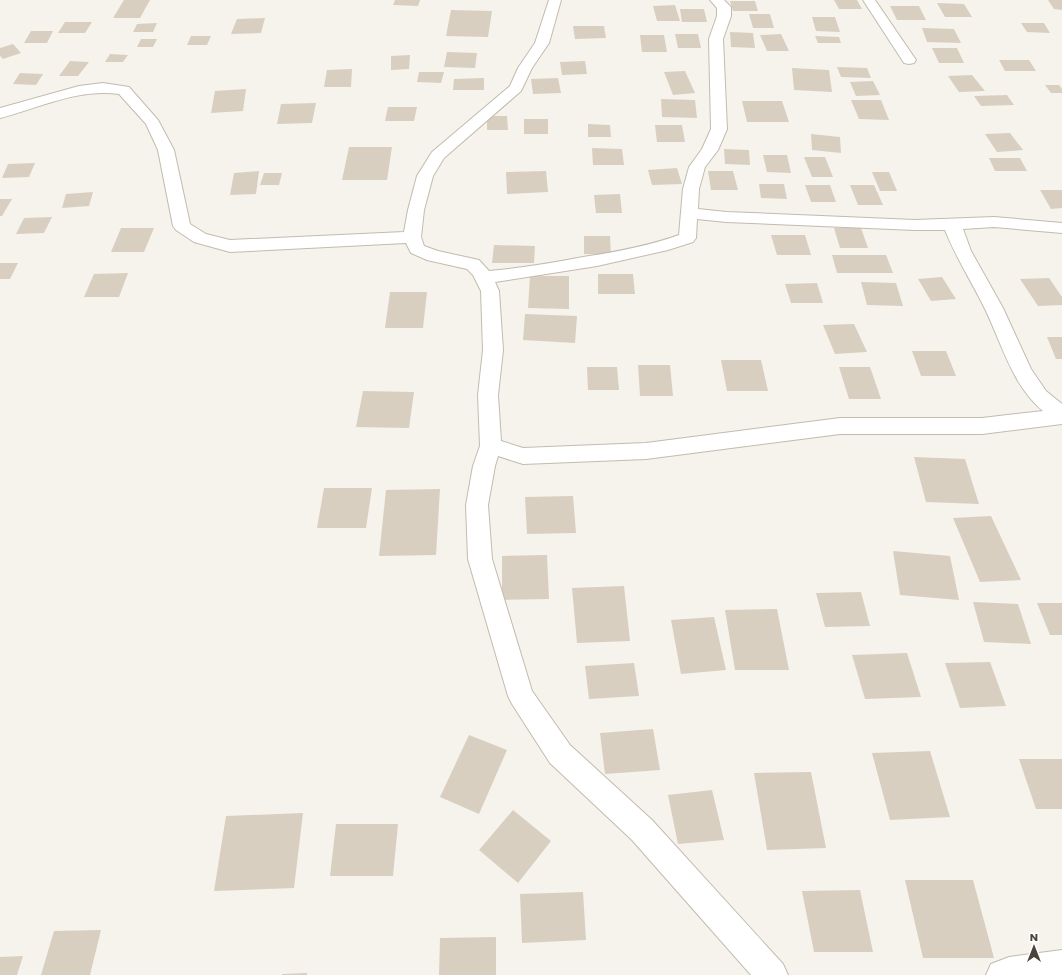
<svg xmlns="http://www.w3.org/2000/svg" width="1062" height="975" font-family="Poppins,sans-serif">
<rect width="100%" height="100%" fill="#f6f3ec"/>
<g fill="#d8cfc1">
<polygon points="124,0 150,0 140,18 113,18"/>
<polygon points="395,0 420,0 418,6 393,5"/>
<polygon points="834,0 857,0 862,9 839,9"/>
<polygon points="1048,0 1062,0 1062,10 1054,9"/>
<polygon points="730,1 755,1 758,11 733,11"/>
<polygon points="937,3 964,4 972,17 945,17"/>
<polygon points="675,5 680,21 657,21 653,6"/>
<polygon points="890,6 919,6 926,20 897,20"/>
<polygon points="680,9 704,9 707,22 682,22"/>
<polygon points="451,10 492,11 488,37 446,36"/>
<polygon points="749,14 770,14 774,28 753,28"/>
<polygon points="812,17 835,17 840,32 816,31"/>
<polygon points="265,18 261,33 231,34 237,19"/>
<polygon points="65,22 92,22 85,33 58,33"/>
<polygon points="157,23 153,32 133,32 137,24"/>
<polygon points="1021,23 1044,23 1050,33 1027,32"/>
<polygon points="573,26 604,26 606,38 575,39"/>
<polygon points="922,28 954,29 961,43 927,42"/>
<polygon points="31,31 53,31 47,43 24,43"/>
<polygon points="730,32 753,33 755,48 731,47"/>
<polygon points="675,34 698,34 701,48 678,48"/>
<polygon points="781,34 789,51 767,51 760,35"/>
<polygon points="640,35 664,35 667,52 642,52"/>
<polygon points="191,36 211,36 207,45 187,45"/>
<polygon points="815,36 839,37 841,43 818,43"/>
<polygon points="141,39 157,39 153,47 137,47"/>
<polygon points="13,44 21,53 3,59 0,56 0,48"/>
<polygon points="932,48 957,48 964,63 939,63"/>
<polygon points="447,52 477,53 475,68 444,67"/>
<polygon points="110,54 128,55 123,62 105,62"/>
<polygon points="410,55 409,69 391,70 391,56"/>
<polygon points="999,60 1029,60 1036,71 1005,71"/>
<polygon points="70,61 89,62 78,76 59,76"/>
<polygon points="585,61 587,74 562,75 560,62"/>
<polygon points="837,67 867,68 871,78 841,77"/>
<polygon points="792,68 829,70 832,92 794,90"/>
<polygon points="352,69 351,87 324,87 327,70"/>
<polygon points="685,71 695,93 673,95 664,72"/>
<polygon points="419,72 444,72 441,83 417,82"/>
<polygon points="20,73 43,74 36,85 13,84"/>
<polygon points="972,75 985,91 959,92 948,76"/>
<polygon points="484,78 484,90 453,90 454,79"/>
<polygon points="558,78 561,93 533,94 531,79"/>
<polygon points="873,81 880,95 856,96 850,82"/>
<polygon points="1045,85 1059,85 1062,89 1062,93 1051,93"/>
<polygon points="246,89 243,111 211,113 215,91"/>
<polygon points="1007,95 1014,105 981,106 974,96"/>
<polygon points="661,99 695,100 697,118 662,117"/>
<polygon points="851,100 881,100 889,120 859,119"/>
<polygon points="742,101 782,101 789,122 747,122"/>
<polygon points="316,103 312,123 277,124 281,104"/>
<polygon points="388,107 417,107 414,121 385,121"/>
<polygon points="487,116 507,116 508,130 487,130"/>
<rect x="524" y="119" width="24" height="15"/>
<polygon points="588,124 610,125 611,137 588,137"/>
<polygon points="655,125 682,125 685,142 657,142"/>
<polygon points="1010,133 1023,150 997,152 985,134"/>
<polygon points="811,134 840,137 841,153 812,150"/>
<polygon points="349,147 392,147 387,180 342,180"/>
<polygon points="592,148 622,149 624,165 593,165"/>
<polygon points="724,149 749,150 750,165 725,164"/>
<polygon points="763,155 787,155 791,173 767,172"/>
<polygon points="804,157 825,157 833,177 812,177"/>
<polygon points="989,158 1020,158 1027,171 995,171"/>
<polygon points="35,163 29,177 2,178 8,164"/>
<polygon points="677,168 682,184 652,185 648,170"/>
<polygon points="259,171 256,194 230,195 234,173"/>
<polygon points="546,171 548,192 507,194 506,172"/>
<polygon points="708,171 733,171 738,190 711,190"/>
<polygon points="872,172 889,172 897,191 880,191"/>
<polygon points="264,173 282,173 279,185 260,185"/>
<polygon points="759,184 784,184 787,199 761,198"/>
<polygon points="805,185 830,185 836,202 811,202"/>
<polygon points="850,185 874,185 883,205 858,205"/>
<polygon points="1040,190 1062,190 1062,208 1051,209"/>
<polygon points="93,192 89,206 62,208 66,194"/>
<polygon points="620,194 622,213 596,213 594,195"/>
<polygon points="0,199 12,199 2,216 0,216"/>
<polygon points="52,217 44,233 16,234 24,218"/>
<polygon points="121,228 154,228 144,252 111,252"/>
<polygon points="834,228 861,228 868,248 840,248"/>
<polygon points="771,235 805,235 811,255 777,255"/>
<polygon points="584,236 610,236 611,255 584,254"/>
<polygon points="494,245 535,246 534,263 492,263"/>
<polygon points="832,255 886,255 893,273 837,273"/>
<polygon points="0,263 18,263 10,279 0,279"/>
<polygon points="128,273 119,297 84,297 94,274"/>
<polygon points="598,274 633,274 635,294 598,294"/>
<polygon points="530,276 569,276 569,309 528,308"/>
<polygon points="942,277 956,299 931,301 918,279"/>
<polygon points="1049,278 1062,297 1062,305 1038,306 1020,279"/>
<polygon points="861,282 896,283 903,306 867,305"/>
<polygon points="817,283 823,303 791,303 785,284"/>
<polygon points="390,292 427,292 423,328 385,328"/>
<polygon points="525,314 577,316 575,343 523,340"/>
<polygon points="854,324 867,352 835,354 823,325"/>
<polygon points="1047,337 1062,337 1062,359 1056,359"/>
<polygon points="912,351 946,351 956,376 921,376"/>
<polygon points="721,360 761,360 768,391 727,391"/>
<polygon points="638,365 670,365 673,396 640,396"/>
<polygon points="587,367 617,367 619,390 588,390"/>
<polygon points="839,367 870,367 881,399 849,399"/>
<polygon points="363,391 414,392 409,428 356,427"/>
<polygon points="914,457 965,459 979,504 926,502"/>
<polygon points="324,488 372,488 366,528 317,528"/>
<polygon points="440,489 436,555 379,556 386,490"/>
<polygon points="573,496 576,533 527,534 525,497"/>
<polygon points="991,516 1021,580 980,582 953,518"/>
<polygon points="893,551 950,556 959,600 900,595"/>
<polygon points="547,555 549,599 502,600 502,556"/>
<polygon points="624,586 630,641 577,643 572,588"/>
<polygon points="861,592 870,626 825,627 816,593"/>
<polygon points="973,602 1018,604 1031,644 984,642"/>
<polygon points="1037,603 1062,603 1062,635 1050,635"/>
<polygon points="777,609 789,670 735,670 725,610"/>
<polygon points="714,617 726,670 681,674 671,620"/>
<polygon points="907,653 921,697 865,699 852,655"/>
<polygon points="990,662 1006,706 960,708 945,663"/>
<polygon points="634,663 639,696 589,699 585,666"/>
<polygon points="653,729 660,770 605,774 600,733"/>
<polygon points="469,735 507,750 479,814 440,797"/>
<polygon points="930,751 950,817 890,820 872,753"/>
<polygon points="1019,759 1062,759 1062,809 1036,809"/>
<polygon points="811,772 826,848 767,850 754,773"/>
<polygon points="712,790 724,840 678,844 668,795"/>
<polygon points="513,810 551,841 518,883 479,850"/>
<polygon points="303,813 294,888 214,891 226,816"/>
<polygon points="336,824 398,824 393,876 330,876"/>
<polygon points="905,880 973,880 994,958 923,958"/>
<polygon points="860,890 873,952 814,952 802,891"/>
<polygon points="583,892 586,940 522,943 520,894"/>
<polygon points="101,930 90,975 41,975 54,931"/>
<polygon points="496,937 496,975 439,975 440,938"/>
<polygon points="23,956 17,975 0,975 0,957"/>
<polygon points="307,973 307,975 282,975 282,974"/>
</g>
<g fill="none" stroke-linecap="round" stroke-linejoin="round">
<g stroke="#c2bbae" stroke-width="2">
<g id="minor">
<path d="M549,0H561L549,43L532,68L521,91L444,158L433,176L424,210L421,237L424,246L438,251L479,260L489,271C521,268 552,263 583,257C616,252 648,246 679,235L683,189L689,167L702,149L711,129L709,39L717,16V8L710,0H724L731,7V16L723,39L727,129L718,150L705,167L699,189L698,209L726,212L915,220L994,217L1062,223V233L994,227L963,229L971,251L1003,308L1031,369L1046,391L1062,404V424L982,434H840L646,459L523,464L498,456L495,466L488,505L492,559L532,691L570,745L652,820L783,964L788,975H751L632,840L550,763L512,704L508,696L468,559L466,505L473,466L480,446L478,395L483,350L481,291L473,275L467,269L427,260L411,253L406,243L230,252L194,242L176,230L173,226L158,150L146,124L119,94C78,88 39,108 0,118V108L79,86L103,83L129,87L158,120L174,150L190,224L206,234L230,240L404,232L408,210L417,176L432,152L510,86L518,68L535,43ZM697,219L726,222L915,230H945C956,258 972,282 985,309C1002,344 1012,385 1043,411L982,418H840L646,443L523,448L501,441L498,395L503,350L499,291L495,282L597,266L668,250L693,242L696,238Z"/>
<polygon points="863,0 875,0 916,60 914,63 909,64 904,63"/>
<polygon points="1062,950 1062,975 986,975 991,964 1009,957"/>
</g>
</g>
<use href="#minor" fill="#fff" fill-rule="evenodd"/>
</g>
<g transform="translate(1034 947)" stroke="#ffffff" stroke-width="3" paint-order="stroke">
<path d="M0-3L7 15L0 10L-7 15Z" fill="#4b4439"/>
<text y="-6" font-size="11" font-weight="bold" text-anchor="middle" fill="#4b4439">N</text>
</g>
</svg>
